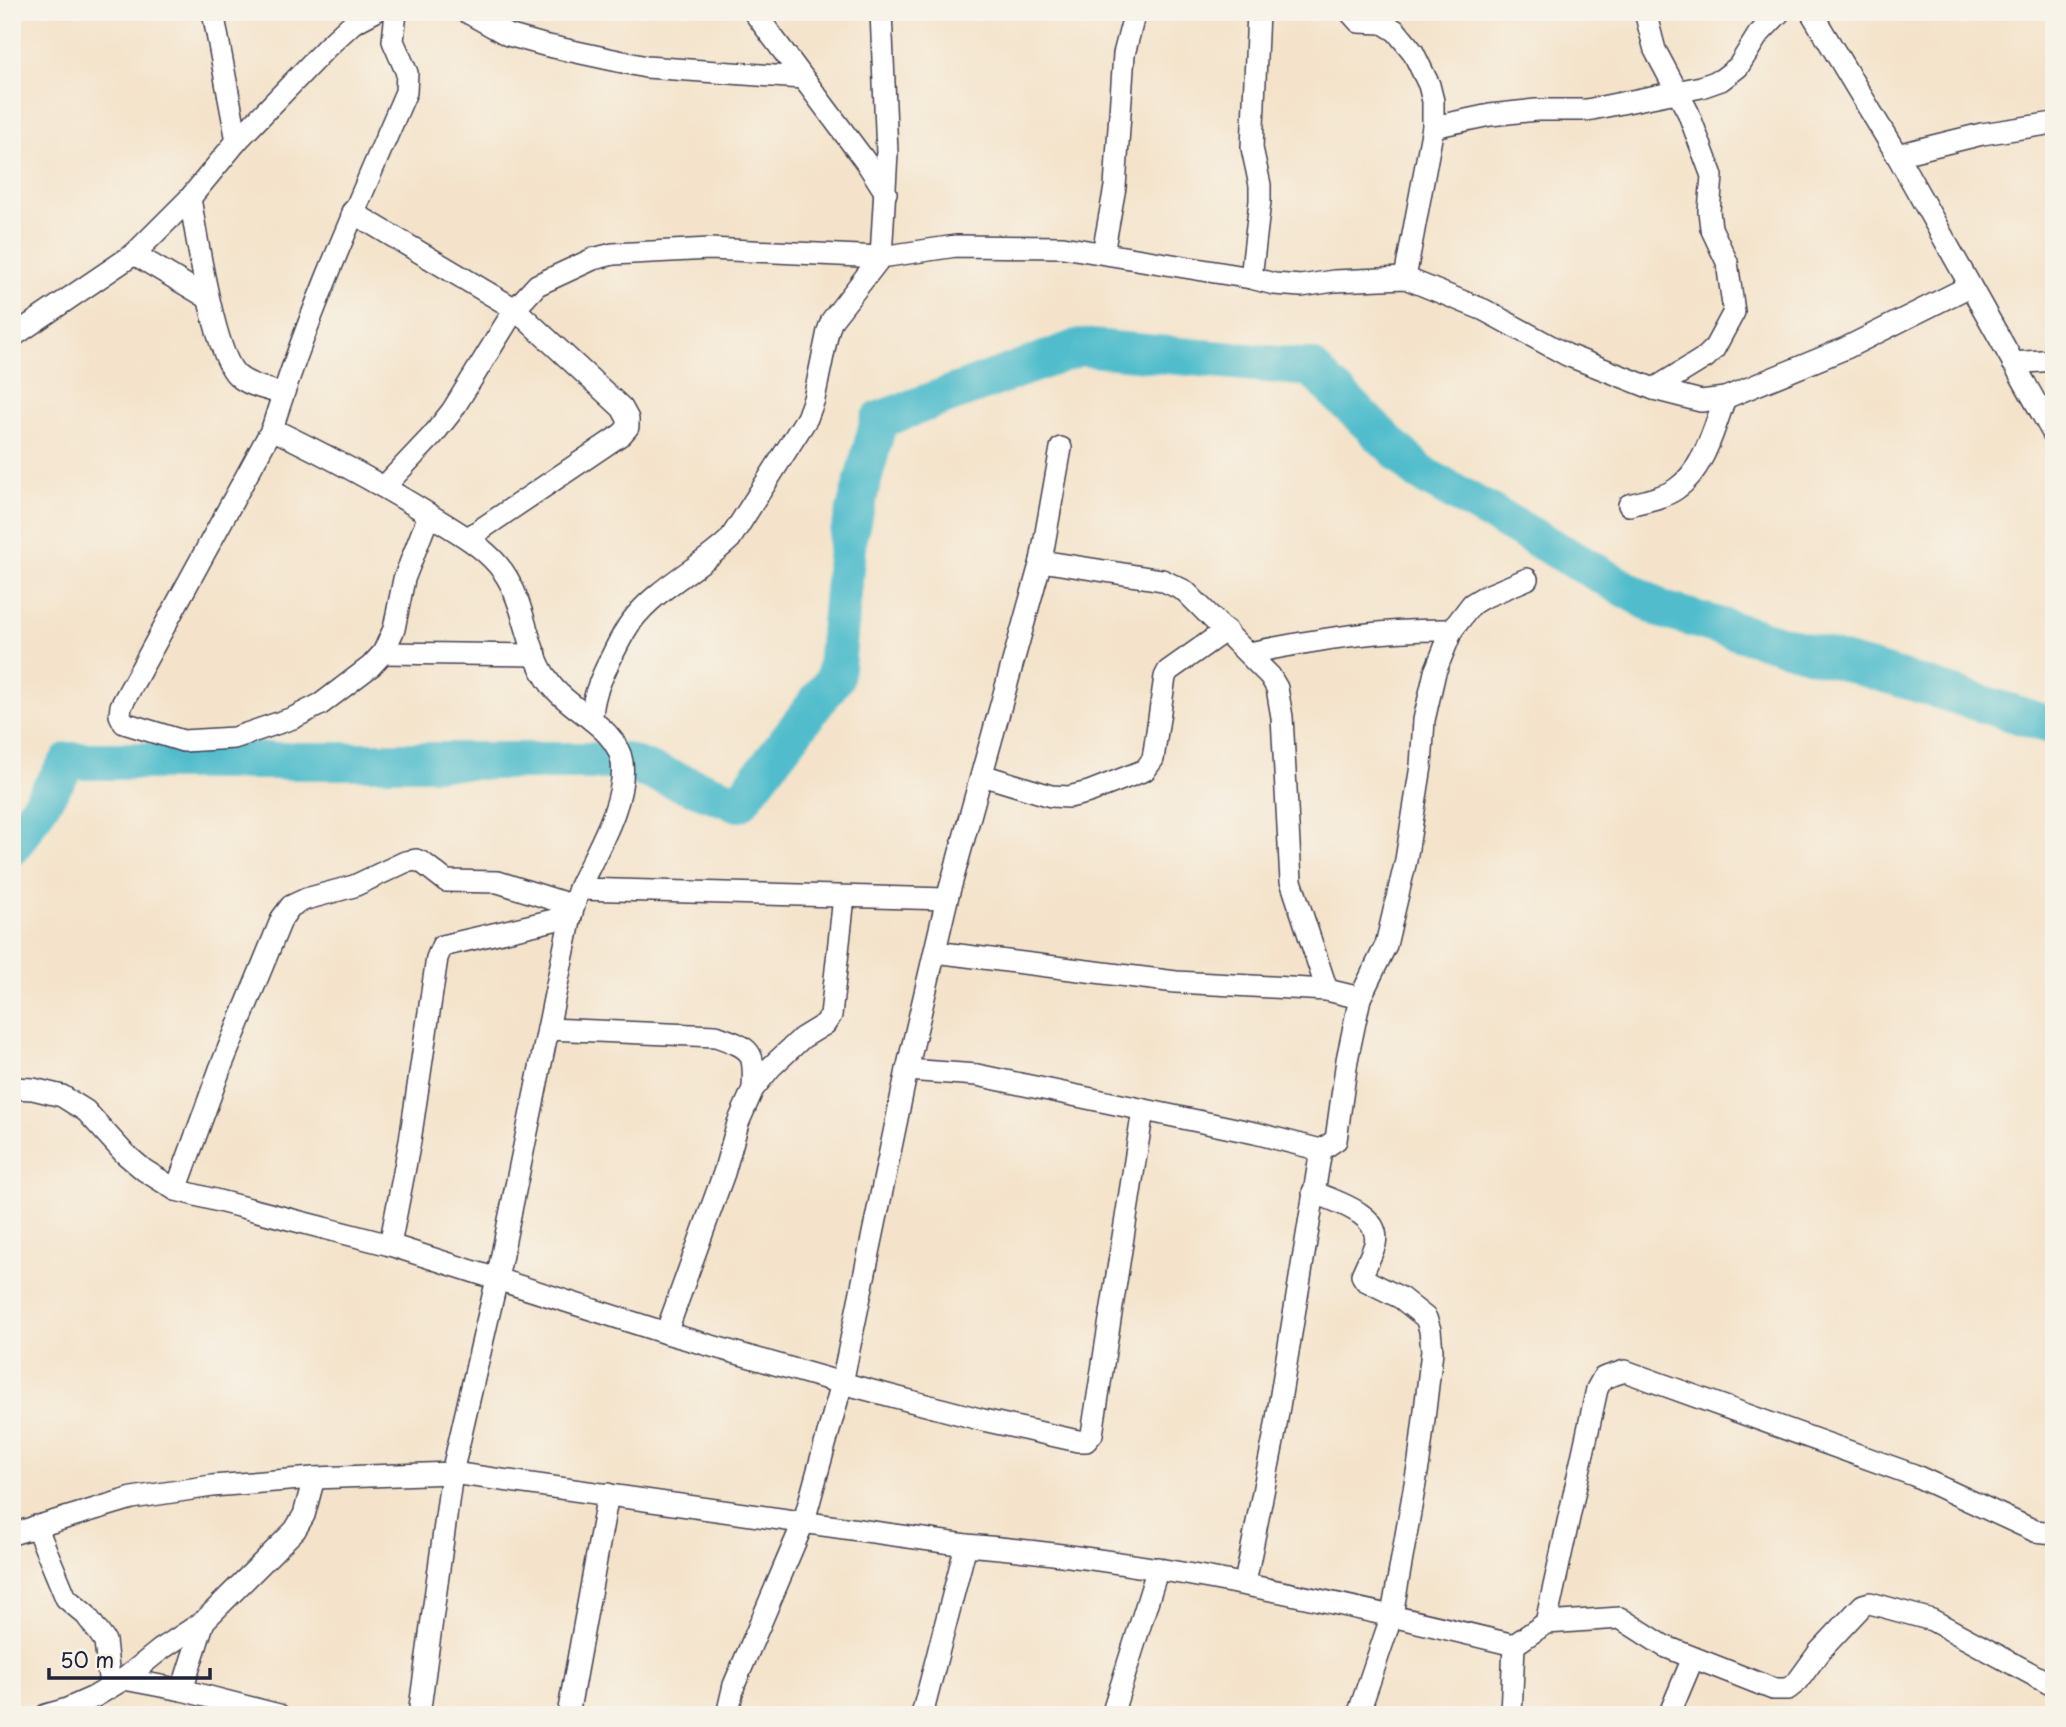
<svg xmlns="http://www.w3.org/2000/svg" width="2066" height="1727" font-family="'Playpen Sans',sans-serif">
<rect width="100%" height="100%" fill="#f7f3e8"/>
<filter id="ink" filterUnits="userSpaceOnUse"><feTurbulence type="fractalNoise" baseFrequency=".0143" numOctaves="2"/><feDisplacementMap in="SourceGraphic" scale="14" xChannelSelector="R" yChannelSelector="G"/><feConvolveMatrix kernelMatrix="1 2 1 2 8 2 1 2 1" color-interpolation-filters="sRGB"/></filter>
<filter id="wash" filterUnits="userSpaceOnUse"><feTurbulence type="fractalNoise" baseFrequency=".00686" numOctaves="4" result="noise"/><feDisplacementMap in="SourceGraphic" scale="28" xChannelSelector="R" yChannelSelector="G"/><feGaussianBlur stdDeviation="1.57" result="paint"/><feColorMatrix in="noise" values="0 0 0 0 0 0 0 0 0 0 0 0 0 0 0 0 0 1.4 0 .05"/><feComposite in="paint" operator="in"/></filter>
<g filter="url(#wash)">
<rect width="100%" height="100%" fill="#f4e3ca"/>
<g fill="none" stroke-linecap="round" stroke-linejoin="round">
<polyline stroke="#51bdcc" stroke-width="38" points="12,847 69,761 622,761 739,803 835,678 848,537 879,420 1080,347 1311,368 1420,473 1663,610 1909,681 2054,726"/>
</g>
</g>
<g filter="url(#ink)">
<g fill="none" stroke-linecap="round" stroke-linejoin="round">
<g stroke="#423f50" stroke-width="24">
<g id="street">
<polyline points="213,12 237,141"/>
<path d="M396,12L393,41L407,73L406,92C358,203 308,313 272,429L121,706L120,715L124,723L183,741L234,738L293,718L321,704L371,666L383,653L394,629L404,579L429,515"/>
<polyline points="467,12 508,35 544,45 646,67 802,78"/>
<polyline points="754,12 868,165 886,193"/>
<polyline points="1350,12 1359,22 1383,23 1396,31 1413,52 1429,85 1433,101 1433,127 1405,278"/>
<polyline points="1645,12 1655,50 1688,112 1712,176 1709,211 1711,228 1727,262 1734,312 1714,349 1706,357 1654,389"/>
<polyline points="1811,12 1897,155 2054,435"/>
<polyline points="1433,127 1490,115 1536,110 1587,110 1701,87 1721,80 1738,67 1758,35 1780,12"/>
<polyline points="1897,155 1982,134 2054,123"/>
<path d="M190,198C196,233 214,356 238,376C249,386 268,389 283,394"/>
<polyline points="352,212 515,309 622,408 628,419 628,427 622,434 468,538"/>
<polyline points="1103,253 1115,187 1124,54 1135,12"/>
<polyline points="134,254 208,298"/>
<polyline points="1251,278 1260,201 1260,185 1252,148 1258,12"/>
<polyline points="12,337 134,254 190,198 237,141 327,47 353,23 374,12"/>
<polyline points="2013,363 2054,360"/>
<path d="M272,429C326,455 379,483 430,515C454,530 480,544 498,565C527,598 524,651 552,686C572,711 617,728 622,762C627,802 596,851 580,886C576,896 574,906 571,916L497,1279L452,1473L419,1715"/>
<polyline points="384,487 433,435 452,411 515,309 537,285 593,259 613,254 710,249 881,257 956,246 1063,247 1251,278 1274,284 1301,286 1334,281 1405,278 1484,310 1567,355 1654,389 1701,401 1725,398 1846,348 1970,286"/>
<path d="M1629,505C1644,501 1663,498 1676,489C1704,470 1714,428 1725,398"/>
<polyline points="1041,561 1162,580 1185,591 1270,676 1277,688 1282,717 1291,881 1327,990"/>
<polyline points="383,653 536,655"/>
<path d="M1249,653C1320,639 1379,629 1452,630"/>
<path d="M592,720C592,699 599,683 608,664C615,650 622,634 631,622C657,587 699,569 730,539L807,418L814,399L828,331L832,320L881,257L887,153L881,12"/>
<polyline points="982,775 1051,796 1069,797 1089,792 1145,770 1153,759 1165,677 1168,671 1226,630"/>
<polyline points="579,889 947,899"/>
<polyline points="935,952 1176,982 1327,990 1360,998"/>
<path d="M548,1029L716,1036C752,1049 755,1050 753,1089"/>
<polyline points="907,1070 977,1075 1255,1133 1321,1150 1336,1140 1347,1060 1360,998 1386,945 1406,860 1421,766 1424,720 1435,672 1452,630 1472,604 1482,598 1527,579"/>
<polyline points="12,1088 33,1089 62,1096 86,1111 124,1153 144,1170 176,1190 390,1245 666,1333 842,1383 983,1420 1078,1441 1086,1441 1092,1434 1143,1110"/>
<polyline points="176,1190 220,1069 282,918 291,906 306,899 354,886 405,862 416,860 423,863 446,881 498,882 574,906"/>
<path d="M1313,1192C1334,1201 1382,1214 1375,1244C1372,1254 1366,1265 1362,1275L1365,1280L1401,1298L1426,1318L1430,1330L1432,1351L1419,1461L1392,1615L1358,1715"/>
<polyline points="390,1245 410,1141 437,958 442,946 571,916"/>
<polyline points="666,1333 724,1173 738,1123 753,1089 771,1067 802,1038 825,1024 831,1015 844,897"/>
<polyline points="36,1526 66,1598 86,1615 105,1641 110,1687"/>
<path d="M12,1534L132,1498L212,1486L314,1478L452,1473L966,1545C1152,1560 1333,1601 1514,1645L1546,1623L1620,1618L1664,1646L1773,1689H1788L1798,1681L1819,1652L1863,1605L1870,1603L1932,1620L2054,1686"/>
<polyline points="1245,1583 1274,1437 1321,1150"/>
<polyline points="1546,1623 1597,1389 1603,1378 1625,1371 1914,1475 2035,1531 2054,1533"/>
<polyline points="124,1679 182,1690 279,1715"/>
<polyline points="182,1690 204,1621"/>
<polyline points="46,1715 67,1709 94,1697 124,1679 160,1650 204,1621 295,1530 304,1515 314,1478"/>
<polyline points="568,1715 608,1494"/>
<polyline points="727,1715 734,1685 804,1521 842,1383 907,1070 947,899 1041,561 1061,448"/>
<polyline points="922,1715 966,1545"/>
<polyline points="1112,1715 1158,1568"/>
<polyline points="1511,1715 1514,1645"/>
<polyline points="1669,1715 1693,1658"/>
</g>
</g>
<use href="#street" stroke="#fff" stroke-width="21"/>
</g>
</g>
<rect width="2066" height="1727" fill="none" stroke="#f7f3e8" stroke-width="42"/>
<path d="M49 1668v10h161v-10" fill="none" stroke="#22223b" stroke-width="3.5"/>
<text x="60" y="1668" font-size="21" fill="#22223b" stroke="#f7f3e8" stroke-width="5" paint-order="stroke">50 m</text>
</svg>
